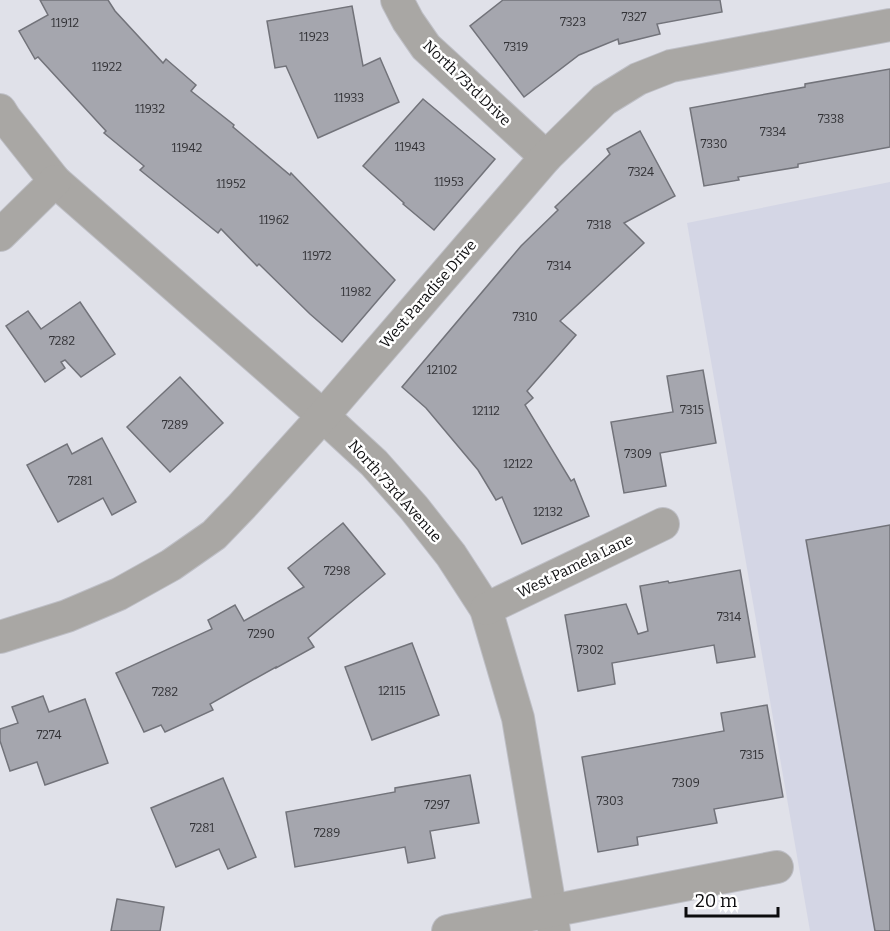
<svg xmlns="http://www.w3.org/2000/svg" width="890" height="931" font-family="Bitter,serif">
<rect width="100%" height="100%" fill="#e0e1e9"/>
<polygon fill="#d4d6e5" points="890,182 890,931 810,931 687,223"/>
<g fill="#a5a6ae" stroke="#72737a" stroke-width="1.5">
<polygon points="40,0 108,0 115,11 163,63 166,59 196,85 191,91 234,125 233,127 290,175 291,173 395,280 342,342 310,314 259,264 257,266 221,229 218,233 140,170 144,166 104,133 106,131 38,57 35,59 19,31 48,15"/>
<polygon points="503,0 720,0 722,12 657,24 660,34 619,44 618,39 579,55 524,97 470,26"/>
<polygon points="352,6 363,66 380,58 399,102 318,138 286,66 275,68 267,21"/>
<polygon points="890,69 890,147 798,164 798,167 738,177 739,180 704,186 690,108 805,87 805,84"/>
<polygon points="423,99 495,159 434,230 403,204 404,203 363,166"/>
<polygon points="640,131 675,196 624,223 644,243 560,321 576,335 527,391 533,398 525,405 571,481 574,479 589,516 522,544 502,497 496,500 478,470 426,408 402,387 521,246 558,210 555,207 610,154 607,149"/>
<polygon points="80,302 115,354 81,377 65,360 61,362 65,368 45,382 6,326 28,311 41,329"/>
<polygon points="703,370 716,443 660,453 666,486 624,493 611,422 673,412 667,376"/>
<polygon points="180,377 223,423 170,472 127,427"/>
<polygon points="102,438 136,502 112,515 103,498 58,522 27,465 67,444 72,454"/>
<polygon points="343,523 385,574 308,638 314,647 276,668 276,667 210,704 213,710 165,732 161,725 144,732 116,673 212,629 208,620 235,605 244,621 304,587 288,568"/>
<polygon points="890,525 890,931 875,931 806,540"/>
<polygon points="740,570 755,657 717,663 714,645 612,663 615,684 578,691 565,615 626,604 638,634 648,631 640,586 668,581 669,583"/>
<polygon points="412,643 439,715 372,740 345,667"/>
<polygon points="43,696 49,712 85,699 108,763 45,785 37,762 10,771 0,741 0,729 18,723 12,707"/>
<polygon points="767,705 783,797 714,809 717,823 637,837 638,845 598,852 582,757 724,731 721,713"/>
<polygon points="470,775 479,823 430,831 435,858 408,863 405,847 295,867 286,812 395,792 395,788"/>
<polygon points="223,778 256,857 228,869 219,849 176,867 151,808"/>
<polygon points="117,899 164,907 160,931 111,931"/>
</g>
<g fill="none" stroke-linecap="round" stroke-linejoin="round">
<g stroke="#bebfc6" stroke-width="34">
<g id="minor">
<polyline points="397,0 408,21 426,47 546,157"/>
<polyline points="0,110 5,118 55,181 323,416 374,463 414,508 451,555 486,609 518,718 554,931"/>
<polyline points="0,235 55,181"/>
<polyline points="486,609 663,524"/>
<polyline points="0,637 67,616 119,594 171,565 214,535 242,506 323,416 546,157 604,100 638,79 671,66 890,25"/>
<polyline points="448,931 777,867"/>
</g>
</g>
<use href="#minor" stroke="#a9a7a4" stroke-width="32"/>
</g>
<g text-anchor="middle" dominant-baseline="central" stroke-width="5" stroke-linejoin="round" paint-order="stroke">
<g font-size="12" fill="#323236">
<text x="634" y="17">7327</text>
<text x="573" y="22">7323</text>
<text x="65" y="23">11912</text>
<text x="314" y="37">11923</text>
<text x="516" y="47">7319</text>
<text x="107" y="67">11922</text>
<text x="349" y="98">11933</text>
<text x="150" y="109">11932</text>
<text x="831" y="119">7338</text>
<text x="773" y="132">7334</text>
<text x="714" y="144">7330</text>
<text x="410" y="147">11943</text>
<text x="187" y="148">11942</text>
<text x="641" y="172">7324</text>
<text x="449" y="182">11953</text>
<text x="231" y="184">11952</text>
<text x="274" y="220">11962</text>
<text x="599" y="225">7318</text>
<text x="317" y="256">11972</text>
<text x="559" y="266">7314</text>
<text x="356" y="292">11982</text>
<text x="525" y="317">7310</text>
<text x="62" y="341">7282</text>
<text x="442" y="370">12102</text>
<text x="692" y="410">7315</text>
<text x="486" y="411">12112</text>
<text x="175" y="425">7289</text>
<text x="638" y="454">7309</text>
<text x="518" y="464">12122</text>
<text x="80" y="481">7281</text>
<text x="548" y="512">12132</text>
<text x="337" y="571">7298</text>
<text x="729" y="617">7314</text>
<text x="261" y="634">7290</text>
<text x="590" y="650">7302</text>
<text x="392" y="691">12115</text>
<text x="165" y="692">7282</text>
<text x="49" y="735">7274</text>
<text x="752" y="755">7315</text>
<text x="686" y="783">7309</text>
<text x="610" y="801">7303</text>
<text x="437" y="805">7297</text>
<text x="202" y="828">7281</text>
<text x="327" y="833">7289</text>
</g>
<g font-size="15" fill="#0c0c0e" stroke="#fff">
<text transform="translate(467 83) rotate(44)">North 73rd Drive</text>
<text transform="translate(428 294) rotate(-49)">West Paradise Drive</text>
<text transform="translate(395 491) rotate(48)">North 73rd Avenue</text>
<text transform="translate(575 566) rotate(-26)">West Pamela Lane</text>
</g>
</g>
<path d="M686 907v9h92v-9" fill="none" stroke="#0c0c0e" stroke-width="3"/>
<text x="695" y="907" font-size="18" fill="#0c0c0e" stroke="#ffffff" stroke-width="4.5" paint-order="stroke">20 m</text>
</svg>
